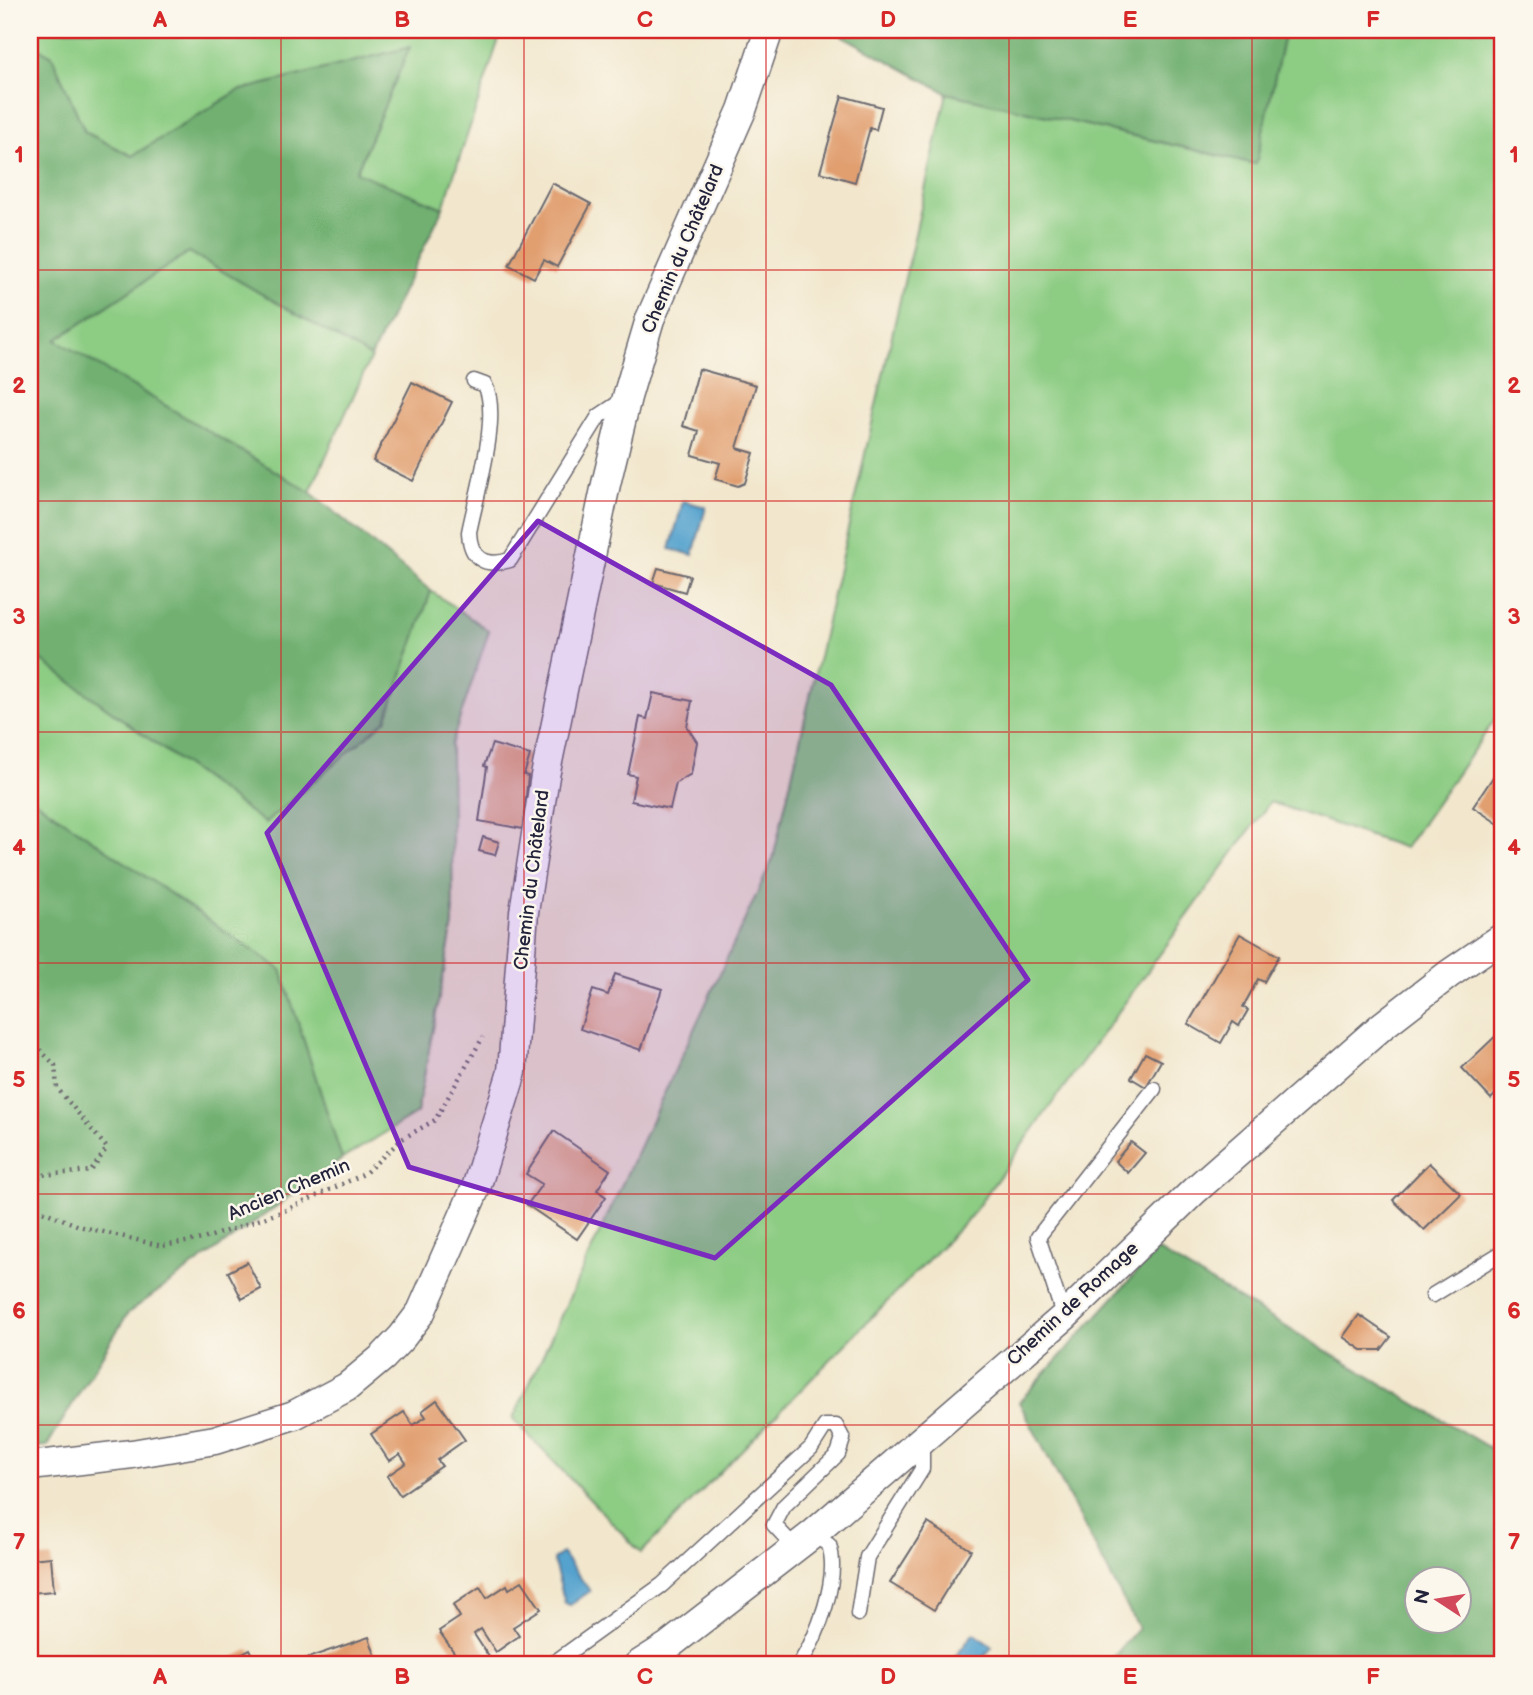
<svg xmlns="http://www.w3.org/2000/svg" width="1533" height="1695" font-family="'Balsamiq Sans',sans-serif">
<rect width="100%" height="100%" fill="#fbf7ec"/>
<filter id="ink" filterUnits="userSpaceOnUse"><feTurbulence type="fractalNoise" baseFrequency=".0143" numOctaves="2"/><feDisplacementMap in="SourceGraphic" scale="14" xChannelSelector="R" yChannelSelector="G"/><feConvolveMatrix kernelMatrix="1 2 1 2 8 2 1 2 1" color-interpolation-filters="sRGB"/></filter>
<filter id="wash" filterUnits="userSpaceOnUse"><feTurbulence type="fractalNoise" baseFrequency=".00686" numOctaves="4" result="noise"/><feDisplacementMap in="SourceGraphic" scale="28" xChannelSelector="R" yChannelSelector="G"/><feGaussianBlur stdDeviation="1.57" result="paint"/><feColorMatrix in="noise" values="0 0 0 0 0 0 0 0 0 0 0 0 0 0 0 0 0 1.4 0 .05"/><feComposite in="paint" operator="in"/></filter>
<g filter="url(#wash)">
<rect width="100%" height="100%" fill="#f2e7cd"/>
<g fill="#8ccc83" stroke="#57775f" stroke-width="2">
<polygon points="30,30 502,30 443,208 356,173 409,48 238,91 132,156 85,132 52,56 30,43"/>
<polygon points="1285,30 1503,30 1503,708 1405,848 1270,802 970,1217 641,1553 513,1419 773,859 947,93 1255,164"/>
<polygon points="189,252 371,357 310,492 56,340"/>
<polygon points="431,591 489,631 451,745 453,925 417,1113 342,1159 281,970 30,797 30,652 265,823 386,720"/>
</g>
<g fill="#71b071" stroke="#4a6956" stroke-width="2" fill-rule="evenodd">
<polygon points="832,30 1285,30 1256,164 947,93"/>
<polygon points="30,43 52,56 85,132 132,156 238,91 410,47 356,172 443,208 371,357 189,252 56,340 310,492 431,591 386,720 265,823 30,652"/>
<polygon points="30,797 281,970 342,1159 128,1313 47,1446 30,1447"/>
<path d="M1157,1250L1503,1456V1665H1107L1138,1628L1019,1402ZM1418,1580H1460V1622H1418Z"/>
</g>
<g fill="#55a2ce" stroke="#3c6284" stroke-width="2">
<polygon points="683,501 706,507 693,555 670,549"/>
<polygon points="562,1553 590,1591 570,1605 565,1603 553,1559"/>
<polygon points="974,1633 992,1647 978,1665 949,1665"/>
</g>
<g id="blocks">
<g fill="#e19f70">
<polygon points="842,96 882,107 876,130 870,128 855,182 820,172"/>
<polygon points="552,183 591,204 557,267 544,260 534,278 509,265"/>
<polygon points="699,369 756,385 737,448 754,453 745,483 738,486 715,479 720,463 692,455 699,431 683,426"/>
<polygon points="412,382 452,402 413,481 373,461"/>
<polygon points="658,568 690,576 685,592 653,583"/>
<polygon points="653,693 692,701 687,727 697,742 691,774 676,783 670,809 631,801 636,776 628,774 634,746 640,717 647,719"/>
<polygon points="492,744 530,755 524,775 528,776 523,829 479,821 487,767 484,766"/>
<polygon points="1503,762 1503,827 1473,807"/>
<polygon points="483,837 499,842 495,855 479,851"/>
<polygon points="1240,934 1279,956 1264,982 1258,979 1243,1007 1248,1010 1239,1026 1233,1022 1221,1043 1188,1024"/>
<polygon points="615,974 662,989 641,1050 580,1029 593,990 608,995"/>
<polygon points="1503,1029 1503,1086 1491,1099 1462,1068"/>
<polygon points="1145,1053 1161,1061 1146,1087 1131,1078"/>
<polygon points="554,1131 610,1170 597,1190 606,1197 577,1239 527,1205 542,1184 526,1174"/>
<polygon points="1131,1142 1145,1153 1128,1173 1115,1161"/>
<polygon points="1429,1163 1461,1194 1424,1230 1393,1200"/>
<polygon points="247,1262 261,1289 242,1299 228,1272"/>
<polygon points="1359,1315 1391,1337 1381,1350 1362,1350 1343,1337"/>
<polygon points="437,1400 465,1440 437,1460 442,1466 400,1495 387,1476 406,1463 400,1454 389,1461 371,1434 404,1412 413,1425 426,1417 422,1411"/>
<polygon points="928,1523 971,1550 934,1610 890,1583"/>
<polygon points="51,1557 54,1591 30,1593 30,1559"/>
<polygon points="522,1581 541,1609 513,1627 519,1636 496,1652 481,1629 474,1634 489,1657 477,1665 463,1665 439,1631 460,1617 453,1605 480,1587 487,1598 507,1585 509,1589"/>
<polygon points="369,1637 376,1658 359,1663 360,1665 287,1665"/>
<polygon points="250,1649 258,1665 230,1665 228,1660"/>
</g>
</g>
</g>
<g filter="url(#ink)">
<use href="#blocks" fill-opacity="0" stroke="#6b676e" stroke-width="2"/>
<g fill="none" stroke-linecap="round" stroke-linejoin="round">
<g stroke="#6b676e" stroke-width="17">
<g id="lane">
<path d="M474,381L485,385C501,416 476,496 469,532C470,558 484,568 510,560L599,416L626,398"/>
<polyline points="1433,1295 1503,1252"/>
<polyline points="1064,1317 1038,1237 1154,1089"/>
<polyline points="858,1614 867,1557 922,1469 922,1439"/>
<path d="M551,1665L662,1585L811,1448L825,1426H836L843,1439L838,1454L784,1506L774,1525L790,1542L813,1534L829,1545C840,1578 818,1636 799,1665"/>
</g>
</g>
<g stroke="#6b676e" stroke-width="31">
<g id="street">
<polyline points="30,1466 132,1454 215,1440 294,1415 347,1387 383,1357 402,1337 421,1312 477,1185 512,1072 524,912 545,776 606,484 627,397 650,319 742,110 769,30"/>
<polyline points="638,1665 668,1646 813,1534 1064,1317 1194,1191 1382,1026 1449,974 1503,937"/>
</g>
</g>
<g stroke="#6b676e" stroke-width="4.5" stroke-dasharray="2 5" stroke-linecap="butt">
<polyline points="30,1040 55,1065 57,1088 107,1148 91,1171 41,1175 30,1187"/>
<polyline points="30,1206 79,1226 162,1246 203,1239 284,1211 364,1174 402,1139 435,1120 483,1037"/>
</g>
<use href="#lane" stroke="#fff" stroke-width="14"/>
<use href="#street" stroke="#fff" stroke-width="28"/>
</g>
</g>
<path fill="#7b2cbf" fill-opacity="0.2" stroke="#7b2cbf" stroke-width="5" stroke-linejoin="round" d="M538,521L831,685L1028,980L715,1258L409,1167L267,833Z"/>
<path fill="none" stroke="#d62828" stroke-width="2" stroke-opacity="0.55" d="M281,30V1665M524,30V1665M766,30V1665M1009,30V1665M1252,30V1665M30,270H1503M30,501H1503M30,732H1503M30,963H1503M30,1194H1503M30,1425H1503"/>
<g text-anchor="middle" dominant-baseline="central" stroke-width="5" stroke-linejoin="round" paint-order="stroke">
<g font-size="19" fill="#22223b" stroke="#fbf7ec">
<text transform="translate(683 249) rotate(-67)">Chemin du Châtelard</text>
<text transform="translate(532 880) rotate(-83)">Chemin du Châtelard</text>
<text transform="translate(289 1190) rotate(-23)">Ancien Chemin</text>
<text transform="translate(1073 1304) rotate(-43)">Chemin de Romage</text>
</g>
</g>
<rect width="1533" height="1695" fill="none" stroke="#fbf7ec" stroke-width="77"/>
<g transform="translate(1438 1600) rotate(282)"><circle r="33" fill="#fbf7ec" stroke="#a4a2a5" stroke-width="2"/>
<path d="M0-5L12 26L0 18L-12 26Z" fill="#d1495b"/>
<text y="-10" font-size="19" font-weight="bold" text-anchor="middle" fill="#22223b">N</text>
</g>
<rect x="38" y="38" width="1456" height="1618" fill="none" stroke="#d62828" stroke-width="2.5"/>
<g font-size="23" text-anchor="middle" font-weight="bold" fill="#d62828">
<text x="160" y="27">A</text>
<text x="402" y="27">B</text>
<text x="645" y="27">C</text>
<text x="888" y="27">D</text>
<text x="1130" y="27">E</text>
<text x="1373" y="27">F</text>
<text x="19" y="162">1</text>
<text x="1514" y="162">1</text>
<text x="19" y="393">2</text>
<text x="1514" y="393">2</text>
<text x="19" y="624">3</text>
<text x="1514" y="624">3</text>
<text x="19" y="855">4</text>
<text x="1514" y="855">4</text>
<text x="19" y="1087">5</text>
<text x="1514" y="1087">5</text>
<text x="19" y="1318">6</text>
<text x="1514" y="1318">6</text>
<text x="19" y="1549">7</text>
<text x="1514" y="1549">7</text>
<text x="160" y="1684">A</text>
<text x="402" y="1684">B</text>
<text x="645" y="1684">C</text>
<text x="888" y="1684">D</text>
<text x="1130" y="1684">E</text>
<text x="1373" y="1684">F</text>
</g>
</svg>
